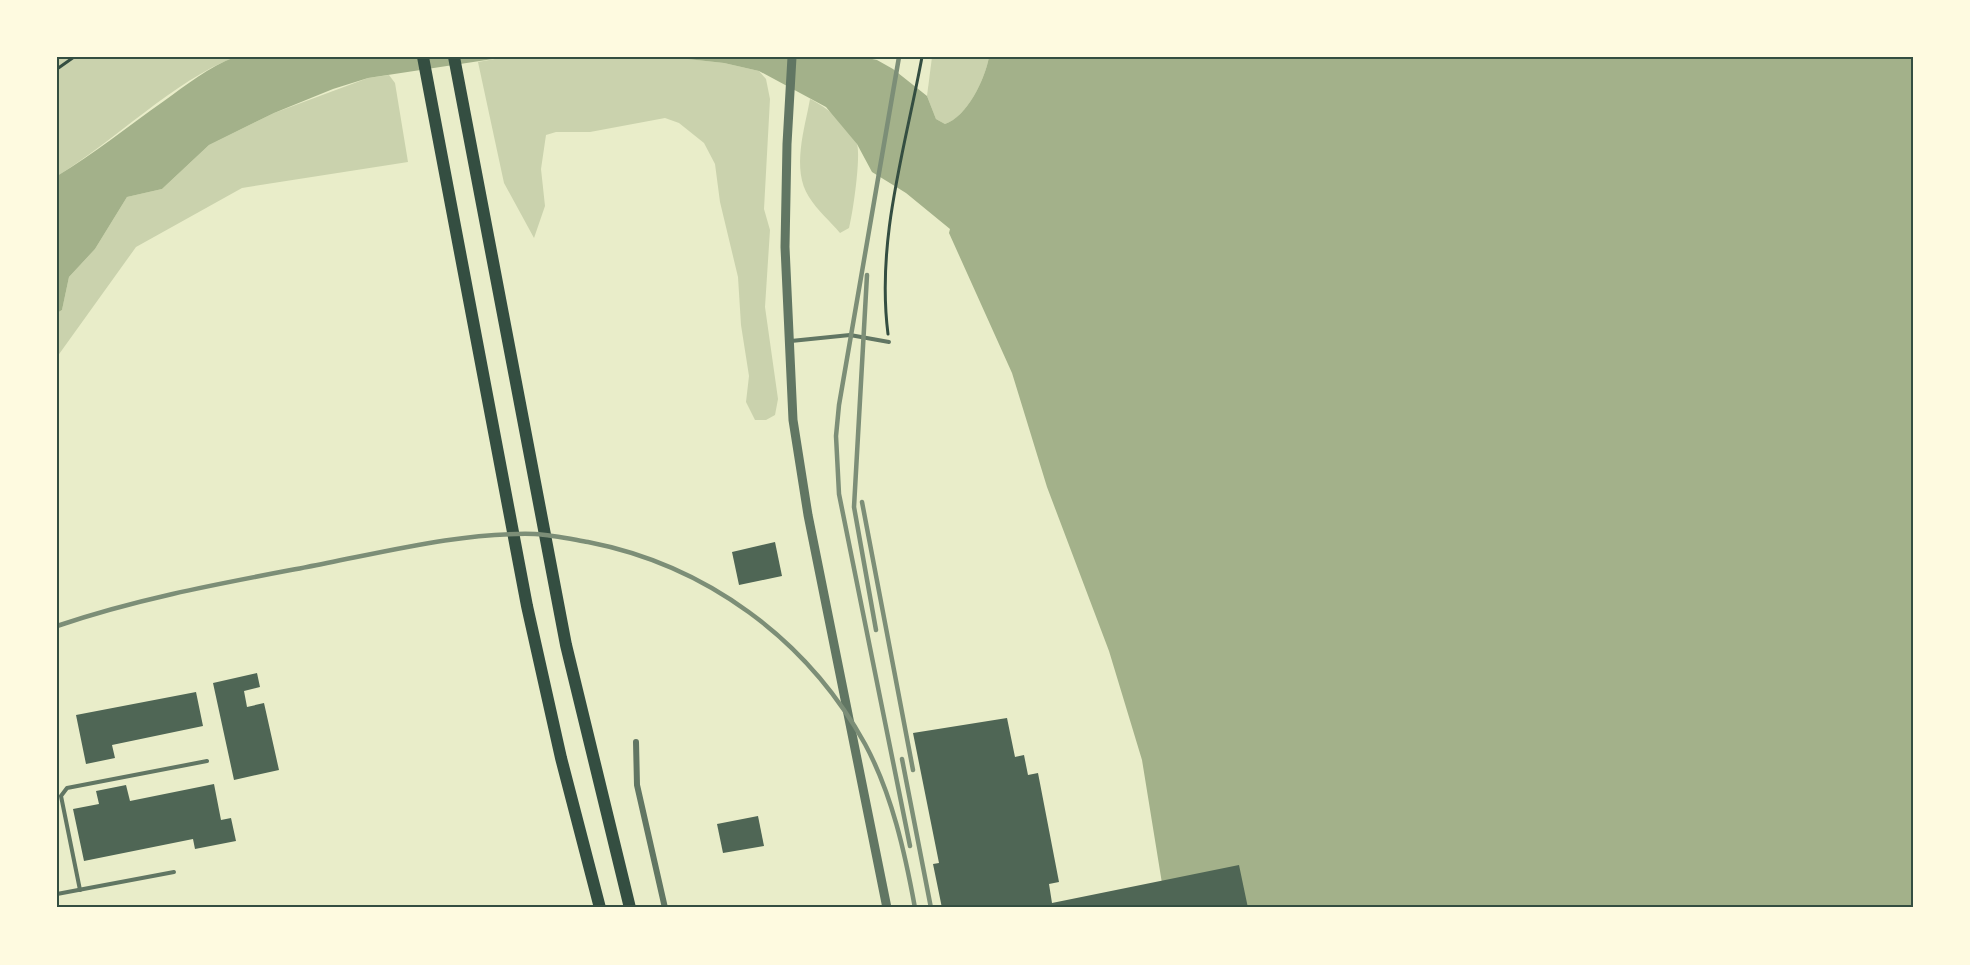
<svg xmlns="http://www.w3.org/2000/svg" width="1970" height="965" font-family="'Playfair Display',serif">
<rect width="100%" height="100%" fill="#e9edc9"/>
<g fill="#cad2ad">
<path d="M57,57H235C173,81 115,141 57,176Z"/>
<polygon points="506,57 669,57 724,63 759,71 766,79 770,99 764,209 770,230 765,307 778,399 775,415 766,420 755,420 746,402 749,376 741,325 738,277 720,202 715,164 704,143 679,123 665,118 590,132 556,132 546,135 541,169 545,206 534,238 504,183 478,62"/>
<path d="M932,57H989C985,79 967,117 945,124L936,119L927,96Z"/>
<polygon points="389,75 395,83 408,162 242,188 136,247 57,357 57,313 62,310 69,277 95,249 127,197 162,189 209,145 274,113 368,78"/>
<path d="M810,99C826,107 851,125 857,144C861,157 853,213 849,228L840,233C830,221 817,210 809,197C791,169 805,128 810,99Z"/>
</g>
<g fill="#a3b18a">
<path d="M235,57H506L368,78L333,89L274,113L209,145L162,189L127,197L95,249L69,277L62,310L57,313V176C94,154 128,126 164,101C186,85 209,67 235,57Z"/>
<path d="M669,57H863L877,60L893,69L927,96L936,119L945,124C967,117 985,79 989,57H1913V908H1166L1142,760L1109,651L1047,487L1012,373L949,233L950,229L906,193L872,172L857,144L826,107L759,71L724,63Z"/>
</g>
<g fill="#4f6655">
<polygon points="775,542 782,576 739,585 732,552"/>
<polygon points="257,673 260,687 244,691 247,707 264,703 279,770 234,780 213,683"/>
<polygon points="196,692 203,726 112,745 115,758 86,764 76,715"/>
<polygon points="1007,718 1015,757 1024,755 1028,775 1038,773 1059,882 1049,884 1052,903 1239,865 1248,908 942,908 933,864 939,863 913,733"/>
<polygon points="214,784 221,820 231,818 236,841 195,849 193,839 84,861 73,809 99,804 96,791 126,785 130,801"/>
<polygon points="758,816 764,846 723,853 717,824"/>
</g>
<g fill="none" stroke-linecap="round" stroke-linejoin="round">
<g stroke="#344e41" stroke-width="3">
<polyline points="57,69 74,57"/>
<path d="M888,334C876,240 905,149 922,57"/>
</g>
<g stroke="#617663" stroke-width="4">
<polyline points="791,341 850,335 889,342"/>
<polyline points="80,890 61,796 67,788 207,761"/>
<polyline points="57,894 174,872"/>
</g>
<polyline stroke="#617663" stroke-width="6" points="636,742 637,785 665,908"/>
<polyline stroke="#617663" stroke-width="9" points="792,57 787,144 785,247 793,420 808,515 887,908"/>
<g stroke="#344e41" stroke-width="12">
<polyline points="423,57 527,606 561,758 600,908"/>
<polyline points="454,57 566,645 630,908"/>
</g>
<g stroke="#7c8e77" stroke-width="4.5">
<polyline points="899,57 839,405 836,436 839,494 910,846"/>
<polyline points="867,275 854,507 876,630"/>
<polyline points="862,502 913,770"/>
<path d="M57,626C139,598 223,583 307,567C381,553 459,532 535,534C553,535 571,539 588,542C706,565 807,639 865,744C892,794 905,853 915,908"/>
<polyline points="902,759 931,908"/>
</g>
</g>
<rect width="1970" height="965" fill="none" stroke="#fefae0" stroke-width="117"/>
<rect x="58" y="58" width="1854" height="848" fill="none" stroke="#344e41" stroke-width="2"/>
</svg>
